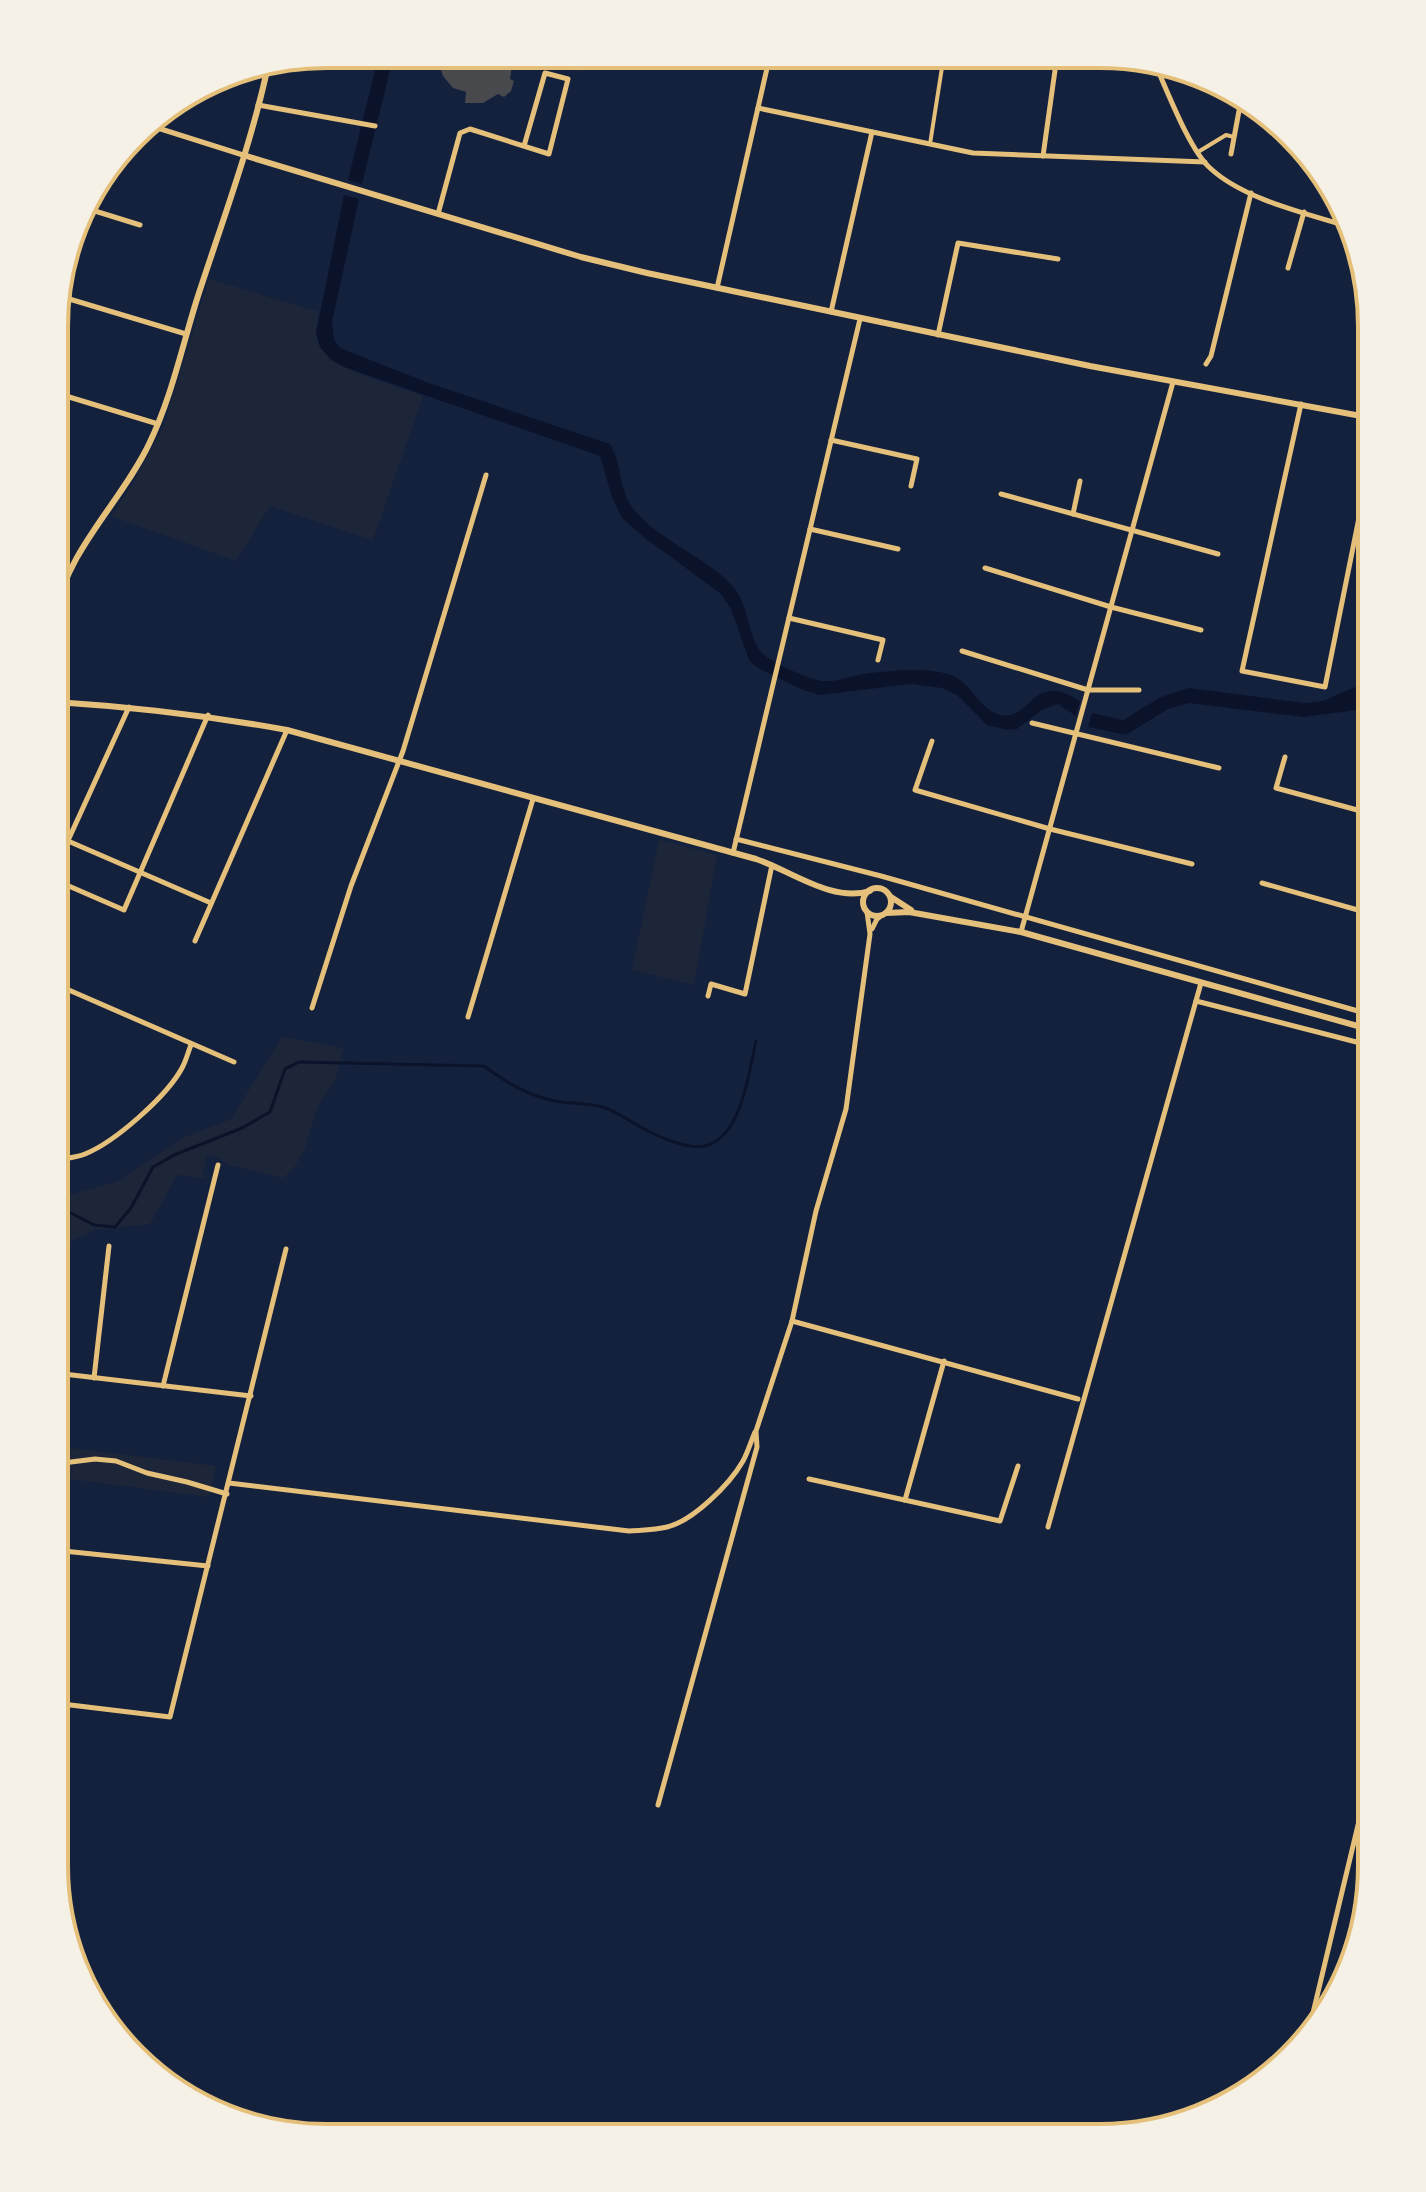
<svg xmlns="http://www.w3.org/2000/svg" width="1426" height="2192" font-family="'Alegreya Sans',sans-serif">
<rect width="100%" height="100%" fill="#14213d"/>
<g fill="#1d2539">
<polygon points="509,55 585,55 580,72 540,64"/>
<path d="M209,279L319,312C317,323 313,338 321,348C341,373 394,385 423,396L373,540L270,506L236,561L111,516L130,488L163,427Z"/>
<polygon points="659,840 717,855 694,985 632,970"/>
<polygon points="282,1037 344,1048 335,1081 318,1106 304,1151 294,1168 283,1178 229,1165 220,1159 207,1155 203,1173 205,1178 177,1175 150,1224 95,1230 55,1249 55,1199 116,1182 182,1138 231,1119"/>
<polygon points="55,1446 216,1466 209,1497 55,1477"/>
</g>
<g fill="#0b132b">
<polygon points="379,54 394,54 362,184 348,180"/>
<path d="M344,195L359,199L332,322L334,340L340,348L426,382L610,444C622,463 619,489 632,507C653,536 702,556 728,581C751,603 745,631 761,652C771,663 807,678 821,681C835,683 849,676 863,674C891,671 921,667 948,674C971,680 978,709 1000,715C1031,722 1032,669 1080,701L1076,716L1058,704L1042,710L1017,729L1007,730L987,725L957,695L942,688L911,684L820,695L803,690L758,668L749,660L731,609L721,594L645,538L622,518L612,497L600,456L344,367L331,360L320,347L316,333Z"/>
<polygon points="1372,580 1372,696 1358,710 1303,717 1189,703 1168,709 1126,735 1088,727 1092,713 1123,720 1161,697 1189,688 1304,703 1323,701 1364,683 1368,678 1362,624"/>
</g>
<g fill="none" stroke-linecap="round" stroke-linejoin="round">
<path stroke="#0b132b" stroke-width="3" d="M55,1214L71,1213L94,1225L115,1227L131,1208L153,1167L174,1155L242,1128L270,1112L285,1069L299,1062L484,1066C507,1083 532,1098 561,1102C575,1104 590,1103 603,1107C623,1114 634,1125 652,1133C667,1140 688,1149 705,1146C742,1137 749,1071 756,1041"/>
</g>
<polygon fill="#48494c" points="441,54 497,55 498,60 513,59 510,79 514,81 511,91 504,97 498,94 483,103 465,103 466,92 453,88 443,76 440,66"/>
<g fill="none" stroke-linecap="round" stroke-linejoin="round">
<g stroke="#e5c07b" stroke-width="4">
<polyline points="930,144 943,61"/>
<polyline points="1198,152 1226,135 1234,137"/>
</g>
<g stroke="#e5c07b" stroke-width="5">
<polyline points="943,61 945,56"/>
<path d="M1155,64C1168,92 1189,149 1210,168C1244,200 1309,214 1353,228"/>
<polyline points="258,105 375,126"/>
<polyline points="758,108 973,153 1205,162"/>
<polyline points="145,124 243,155"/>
<polyline points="1231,154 1241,100"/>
<polyline points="1043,156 1057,56"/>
<polyline points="82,207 140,225"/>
<polyline points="438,214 460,133 470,129 549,154 568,79 545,73 524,146"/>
<polyline points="1288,268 1304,212"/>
<polyline points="717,288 770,55"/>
<polyline points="56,295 186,334"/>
<polyline points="831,312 872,132"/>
<polyline points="938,335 958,243 1058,259"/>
<polyline points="1206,364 1211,356 1251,193"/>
<polyline points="56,393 158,424"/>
<polyline points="1301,404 1242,671 1325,687 1372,453"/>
<polyline points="831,440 917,459 911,486"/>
<polyline points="1001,494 1218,554"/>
<polyline points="1073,514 1080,481"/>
<polyline points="810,529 898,549"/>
<polyline points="985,568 1111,607 1201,630"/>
<polyline points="789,618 883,640 878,660"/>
<polyline points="962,651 1088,690 1139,690"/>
<polyline points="1032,723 1219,768"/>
<polyline points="932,741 915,790 1050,829 1192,864"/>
<polyline points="1285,757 1276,788 1372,814"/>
<polyline points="1361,811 1370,776"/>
<polyline points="736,839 881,876 1372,1015"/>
<polyline points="68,841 211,903"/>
<polyline points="733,853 860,319"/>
<polyline points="55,869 129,707"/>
<polyline points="55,880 124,910 208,715"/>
<polyline points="1262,883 1372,914"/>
<polyline points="872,929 877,919 882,915"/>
<polyline points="1021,932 1173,382"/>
<polyline points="195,941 287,730"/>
<polyline points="55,984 234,1062"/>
<polyline points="708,996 711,984 745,994 772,865"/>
<polyline points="1196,1001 1372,1046"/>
<polyline points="312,1008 351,886 403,751 486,475"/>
<polyline points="468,1017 533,799"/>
<path d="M55,1160C65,1158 76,1158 85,1154C115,1142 167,1096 182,1068C186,1061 188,1052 191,1045"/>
<polyline points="792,1321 1078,1399"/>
<polyline points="55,1373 251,1396"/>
<polyline points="94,1378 109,1246"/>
<polyline points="163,1386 218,1165"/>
<polyline points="55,1464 95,1459 116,1461 147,1473 187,1482 227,1494"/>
<polyline points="809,1479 1000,1521 1018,1466"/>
<path d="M229,1483L629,1531C642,1530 655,1530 667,1527C693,1521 730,1484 743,1461C748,1452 751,1441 755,1432"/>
<polyline points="905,1500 944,1361"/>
<polyline points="1048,1527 1201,983"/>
<polyline points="54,1550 208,1566"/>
<polyline points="54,1703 170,1717 286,1249"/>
<polyline points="658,1805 757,1447 756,1431 792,1321 816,1211 846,1109 870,934 867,912"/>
<polyline points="1307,2038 1371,1771"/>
</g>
<g stroke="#e5c07b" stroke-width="6">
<polyline points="243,155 581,257 647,273 1090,366 1372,418"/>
<path d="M56,613C67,550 122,501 149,444C171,399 182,347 197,299C222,222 251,145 268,66"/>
<path d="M56,702C134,707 210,716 287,730L756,859C790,870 832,903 870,891"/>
<circle cx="877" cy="902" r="14"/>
<polyline points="891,897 911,910"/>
<polyline points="886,913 909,912 1021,932 1372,1030"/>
</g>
</g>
<path d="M0 0H1426V2192H0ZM326 68H1100A258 258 0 0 1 1358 326V1866A258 258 0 0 1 1100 2124H326A258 258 0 0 1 68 1866V326A258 258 0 0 1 326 68Z" fill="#f6f1e7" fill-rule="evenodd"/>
<path fill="none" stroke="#e5c07b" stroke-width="4" d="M326 68H1100A258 258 0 0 1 1358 326V1866A258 258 0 0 1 1100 2124H326A258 258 0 0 1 68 1866V326A258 258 0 0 1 326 68Z"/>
</svg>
